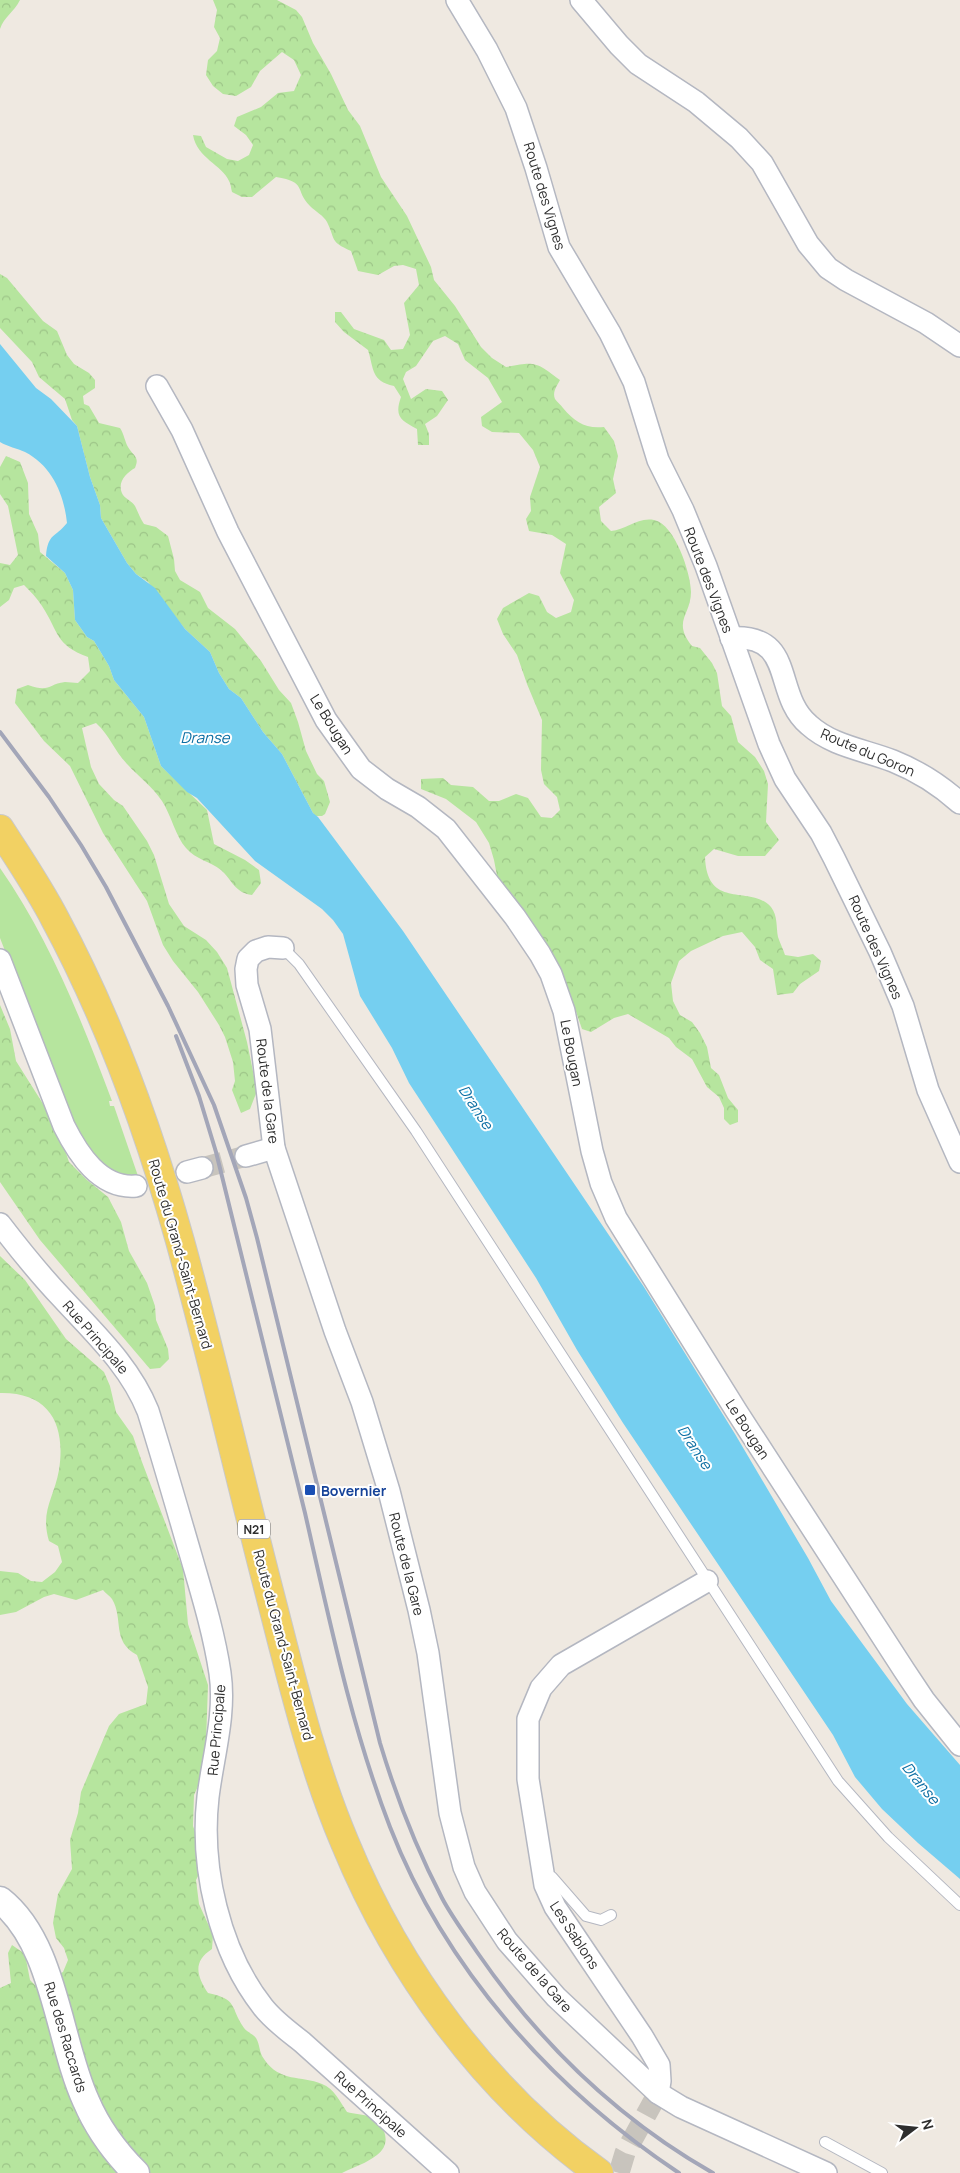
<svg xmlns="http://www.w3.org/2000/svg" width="960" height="2173" font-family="Manrope,sans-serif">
<defs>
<pattern id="forest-crowns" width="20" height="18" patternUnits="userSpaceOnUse" patternTransform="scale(1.25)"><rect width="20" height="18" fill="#b6e59e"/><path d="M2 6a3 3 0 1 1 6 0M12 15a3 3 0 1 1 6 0" fill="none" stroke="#9dc588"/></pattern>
</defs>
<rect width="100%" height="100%" fill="#efe9e1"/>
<path fill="#b6e59e" d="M0,868C49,938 82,1021 112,1101H109L110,1106H114L138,1176L127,1177L103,1167L78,1139L0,938Z"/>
<g fill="url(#forest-crowns)">
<path d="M0,0H20C14,12 4,17 0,29Z"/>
<path d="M213,0H277L296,10L302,17L313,43L331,74L348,110L360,126L381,177L407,216L431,267L434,280L455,306L481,347L492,358L506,367C536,361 536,362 560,380C557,386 552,392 555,399C557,402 561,405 563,408C575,422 585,429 604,427L614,441L618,456L613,479L616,493L599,507L601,521L611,531C626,530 637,517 654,520C675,524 691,574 691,592C691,615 672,621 692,646L700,648L712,663L717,673L722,706L731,716L738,742L755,757L764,771L768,784L766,822L779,840L765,856H738L714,849L705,857C707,911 750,884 771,907C778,916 776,927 778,937C780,943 783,949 785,955L798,957L813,954L821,961L819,971L800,984L793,993L777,995L773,969L760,960L755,947L742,932L723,936L691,951L679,961L671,983L673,1001L680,1015L692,1022L700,1033L707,1047L711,1068L719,1075L728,1098L738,1110V1122L730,1125L724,1119V1108L719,1097L707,1087L692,1059L676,1047L669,1038L628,1014L614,1018L591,1032L582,1029L572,1000L545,943L512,894L498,881L494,860L489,843L476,822L446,799L421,789V779L443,778L451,785L473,787L489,801H499L516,794L528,798L541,817L552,818L560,810L557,797L544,784L541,770L542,720L527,684L517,655L503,634L497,619L503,608L529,593L539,596L547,612L556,618L571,612L574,600L560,573L566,544L552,535L529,531L526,519L531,511L530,497L540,467L533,450L519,433L492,432L482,426L481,417L502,402L488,378L465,360L458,344L445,336L433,341L416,366L406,372L403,379L411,399L426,389L442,391L448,400L437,416L425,424L429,434V445H418L417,429C401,420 394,417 401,397L394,386C371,381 374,369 368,350L344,332L335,322V312H341L354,329L384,340L391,350L403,349L410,335L404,303L419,285L416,269L403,265L394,266L378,275L358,271L351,251C329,241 336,240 327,222C324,216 315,211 310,206C294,190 308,182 276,177L252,197H242L232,192C231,189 231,184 229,181C222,165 197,158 193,135L201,136L206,147L227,159L238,161L249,155L253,145L246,135L234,126L237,117L261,107L278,93L294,91L301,75L294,60L282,52L260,71L251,87L236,96L223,94L213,86L206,75L208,60L217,51L220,38L214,27L217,10Z"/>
<path d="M0,274L7,278L43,321L57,331L67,355L74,364L89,373L95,380V388L83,396L84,404L89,406L99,423L120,428C124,434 125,442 128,447C133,456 140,456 135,468C126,473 116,483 123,495C126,499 132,501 135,506C138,512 140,518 144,524L156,527L168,536L174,559L175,571L180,580L200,592L208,608L235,629L261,661L279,690L291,703L298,722L306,751L317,774L324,781L330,802L325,814L322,816H315L313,813L282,754L263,732L241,698L229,689L219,673L210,652L185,629L148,582L136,574L127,563L101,518L100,505L90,477L77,426L72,420L65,399L39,377L32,362L0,328Z"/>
<path d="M6,456L20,462L28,483L29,514L38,534L40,552L65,573L73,590L75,620L87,637L94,641L109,666L114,680L144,717L161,766L207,810L214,844L245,860L259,870L261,883L252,895C235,893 232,880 221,870C210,861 196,860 186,848C176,837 171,815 162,801C152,786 139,777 128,765C114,751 111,737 96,723L82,728L91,767L99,784L114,800L123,806L147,841L154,855L169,904L184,926L206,940L217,952L227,968L247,1042L257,1091L250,1109L241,1113L232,1090L235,1081L233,1062L225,1037L219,1025L198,992L173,961L163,945L147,901L103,833L70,766L44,741L15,703L17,689L28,685C50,693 48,684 65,682C69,682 74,683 78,683L90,671L88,657C55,645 59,632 42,606C37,598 30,591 24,585L14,588L9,600L0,607V563L10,565L18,555L8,506L0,494V467Z"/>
<polygon points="0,1005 10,1029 16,1061 57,1126 69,1162 87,1180 108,1197 121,1222 129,1251 147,1283 155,1306 156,1320 168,1349 169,1359 160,1368 150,1369 40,1240 0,1182"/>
<path d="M0,1256L25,1280L66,1339L104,1372L110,1386L116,1412L133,1436L142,1462L183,1569L188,1624L208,1685L205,1771L194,1795L193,1826L199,1843V1874L196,1880L199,1904L213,1935L212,1949C192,1962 197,1976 208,1993C239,2000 229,2006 244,2028C247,2032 253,2034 256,2038C260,2044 259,2053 264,2059C280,2083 301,2075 322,2084C334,2088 340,2102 347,2112C354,2114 364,2114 370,2117C386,2125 392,2144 377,2155C367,2163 354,2167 342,2173H0V1988L11,1983L8,1953L12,1945L25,1954L30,1980L36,1986L63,1972L68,1960L64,1948L56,1938L53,1923L58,1894L72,1869L70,1840L78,1813L81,1792L109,1726L119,1714L146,1704L148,1687L137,1655C111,1641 124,1619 112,1599C110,1596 105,1593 103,1590L76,1600L54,1594L44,1597L16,1612L0,1615V1571L18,1573L31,1581L42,1582L55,1572L62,1562L58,1546L49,1541C40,1511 54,1498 59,1470C66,1425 50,1392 0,1393Z"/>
</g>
<path fill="#75cff0" d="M0,344L36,388L51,399L77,426L90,477L100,505L101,518L127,563L136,574L155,588L185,629L210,652L219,673L229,689L241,698L263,732L282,754L313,813L318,817L403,931L644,1287L735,1434L808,1558L831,1601L907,1704L960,1765V1879L918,1843L882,1809L855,1777L833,1735L623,1423L577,1350L536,1278L409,1083L392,1048L360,996L343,934L333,920L322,909L255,861L197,798L187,792L161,766L144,717L114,680L109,666L94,641L87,637L75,620L73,590L65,573L46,556C48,533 55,538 67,523C64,494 52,466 25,452C17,448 8,447 0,442Z"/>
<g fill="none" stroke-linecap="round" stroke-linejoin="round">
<g stroke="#c8c4bd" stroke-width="21" stroke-dasharray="21 11" stroke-linecap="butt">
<polyline points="202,1168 246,1156"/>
<polyline points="619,2173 625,2153 658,2093"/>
</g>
<g stroke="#b4b7c1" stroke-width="12">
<g id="service">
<polyline points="283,948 299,964 416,1131 838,1781 888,1837 960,1905"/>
<polyline points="545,1876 552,1877 586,1916 601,1920 611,1915"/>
<polyline points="825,2142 882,2173"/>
</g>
</g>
<g stroke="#b4b7c1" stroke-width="24">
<g id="minor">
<polyline points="457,0 487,50 516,108 536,168 559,247 610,333 634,382 658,460 683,510 706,566 769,744 785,779 821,833 834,858 880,952 903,1006 928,1090 960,1162"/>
<polyline points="581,0 619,45 638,64 696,102 739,138 762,163 808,244 828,268 846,280 926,323 960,346"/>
<polyline points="157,386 182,430 228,532 326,720 361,769 387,789 418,807 446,829 515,917 540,954 551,974 564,1011 592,1151 601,1183 616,1218 737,1412 904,1670 924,1700 960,1745"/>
<path d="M731,638C797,634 772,694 809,725C832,746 865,750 893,761C918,771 940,785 960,803"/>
<polyline points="283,948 268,947 256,951 248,959 246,969 247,985 260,1029 274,1148 335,1331 362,1402 389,1491 419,1610 428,1653 450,1813 464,1867 475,1892 507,1941 556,1997 658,2093 681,2107 826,2173"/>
<path d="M0,960L64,1126C78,1154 100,1189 136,1186"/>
<polyline points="246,1156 274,1148"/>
<polyline points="187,1172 202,1168"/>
<path d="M0,1224C20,1250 40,1275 62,1298C95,1334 130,1366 148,1411C163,1459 177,1508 191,1556C202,1594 214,1633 220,1673C226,1714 213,1756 208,1797C200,1867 219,1951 263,2007C274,2021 288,2031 302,2042L448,2173"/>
<polyline points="658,2093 660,2081 659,2065 642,2036 555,1907 545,1885 528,1779 528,1719 541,1688 561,1665 707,1581"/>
</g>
</g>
<g stroke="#b4b7c1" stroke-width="29">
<path id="tertiary" d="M0,1900C55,1943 58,2040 86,2101C97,2127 116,2153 136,2173"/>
</g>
<g stroke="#c9c9c9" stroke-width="30">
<path id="primary" d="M0,829C19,859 39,888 55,919C110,1021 149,1130 180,1241C212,1357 239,1475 269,1591C291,1676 311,1763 345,1843C398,1972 486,2092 599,2173"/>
</g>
<use href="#service" stroke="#fff" stroke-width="10"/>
<use href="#minor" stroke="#fff" stroke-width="21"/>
<use href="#tertiary" stroke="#fff" stroke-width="26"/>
<use href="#primary" stroke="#f2d163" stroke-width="28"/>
<g stroke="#a3a6b8" stroke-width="4">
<path d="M0,732L49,797L81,845L106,887L168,1006L214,1105L246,1198L257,1238L380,1743C396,1796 416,1848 442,1898C452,1917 465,1934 477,1952C539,2042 618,2119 713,2173"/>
<path d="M176,1036L199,1096L216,1152C246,1273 276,1393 305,1513C329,1618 351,1726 390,1827C445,1969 553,2089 679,2173"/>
</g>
</g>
<rect fill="#1a4fb4" stroke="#fff" stroke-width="2" x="304" y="1484" width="12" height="12" rx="2.5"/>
<g text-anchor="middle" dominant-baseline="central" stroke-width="4" stroke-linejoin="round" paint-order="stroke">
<rect fill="#fff" stroke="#6d6d6d" stroke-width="1" x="238" y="1519.5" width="32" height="19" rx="4"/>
<g font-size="12" font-weight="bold" fill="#2e2e2e">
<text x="254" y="1529">N21</text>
</g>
<g font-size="14" fill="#2e2e2e" stroke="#fff">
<text transform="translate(545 196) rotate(73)">Route des Vignes</text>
<text transform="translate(709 580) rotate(69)">Route des Vignes</text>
<text transform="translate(332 724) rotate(58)">Le Bougan</text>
<text transform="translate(868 752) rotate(23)">Route du Goron</text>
<text transform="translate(876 947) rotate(66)">Route des Vignes</text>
<text transform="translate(572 1053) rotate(79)">Le Bougan</text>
<text transform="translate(268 1091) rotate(83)">Route de la Gare</text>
<text transform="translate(181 1254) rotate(74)">Route du Grand-Saint-Bernard</text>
<text transform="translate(96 1337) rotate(49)">Rue Principale</text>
<text transform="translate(748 1429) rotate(57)">Le Bougan</text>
<text transform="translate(407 1564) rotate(76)">Route de la Gare</text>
<text transform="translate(284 1645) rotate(75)">Route du Grand-Saint-Bernard</text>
<text transform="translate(216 1730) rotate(-85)">Rue Principale</text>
<text transform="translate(575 1935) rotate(57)">Les Sablons</text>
<text transform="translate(535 1970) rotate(49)">Route de la Gare</text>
<text transform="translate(66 2037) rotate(73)">Rue des Raccards</text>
<text transform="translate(371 2104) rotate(42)">Rue Principale</text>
</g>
<g font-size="14" font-weight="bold" fill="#164399" stroke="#fff" text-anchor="start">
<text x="321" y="1490">Bovernier</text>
</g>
<g font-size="15" font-style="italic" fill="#0d6fa3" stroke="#fff">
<text x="205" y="737">Dranse</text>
<text transform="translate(476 1107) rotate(57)">Dranse</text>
<text transform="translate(695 1447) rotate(57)">Dranse</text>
<text transform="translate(921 1783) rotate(51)">Dranse</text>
</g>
</g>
<g transform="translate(915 2128) rotate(74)" stroke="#ffffff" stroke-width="4" paint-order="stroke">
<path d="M0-4L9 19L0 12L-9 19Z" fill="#2e2e2e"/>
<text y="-8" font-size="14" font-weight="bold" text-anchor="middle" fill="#2e2e2e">N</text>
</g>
</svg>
